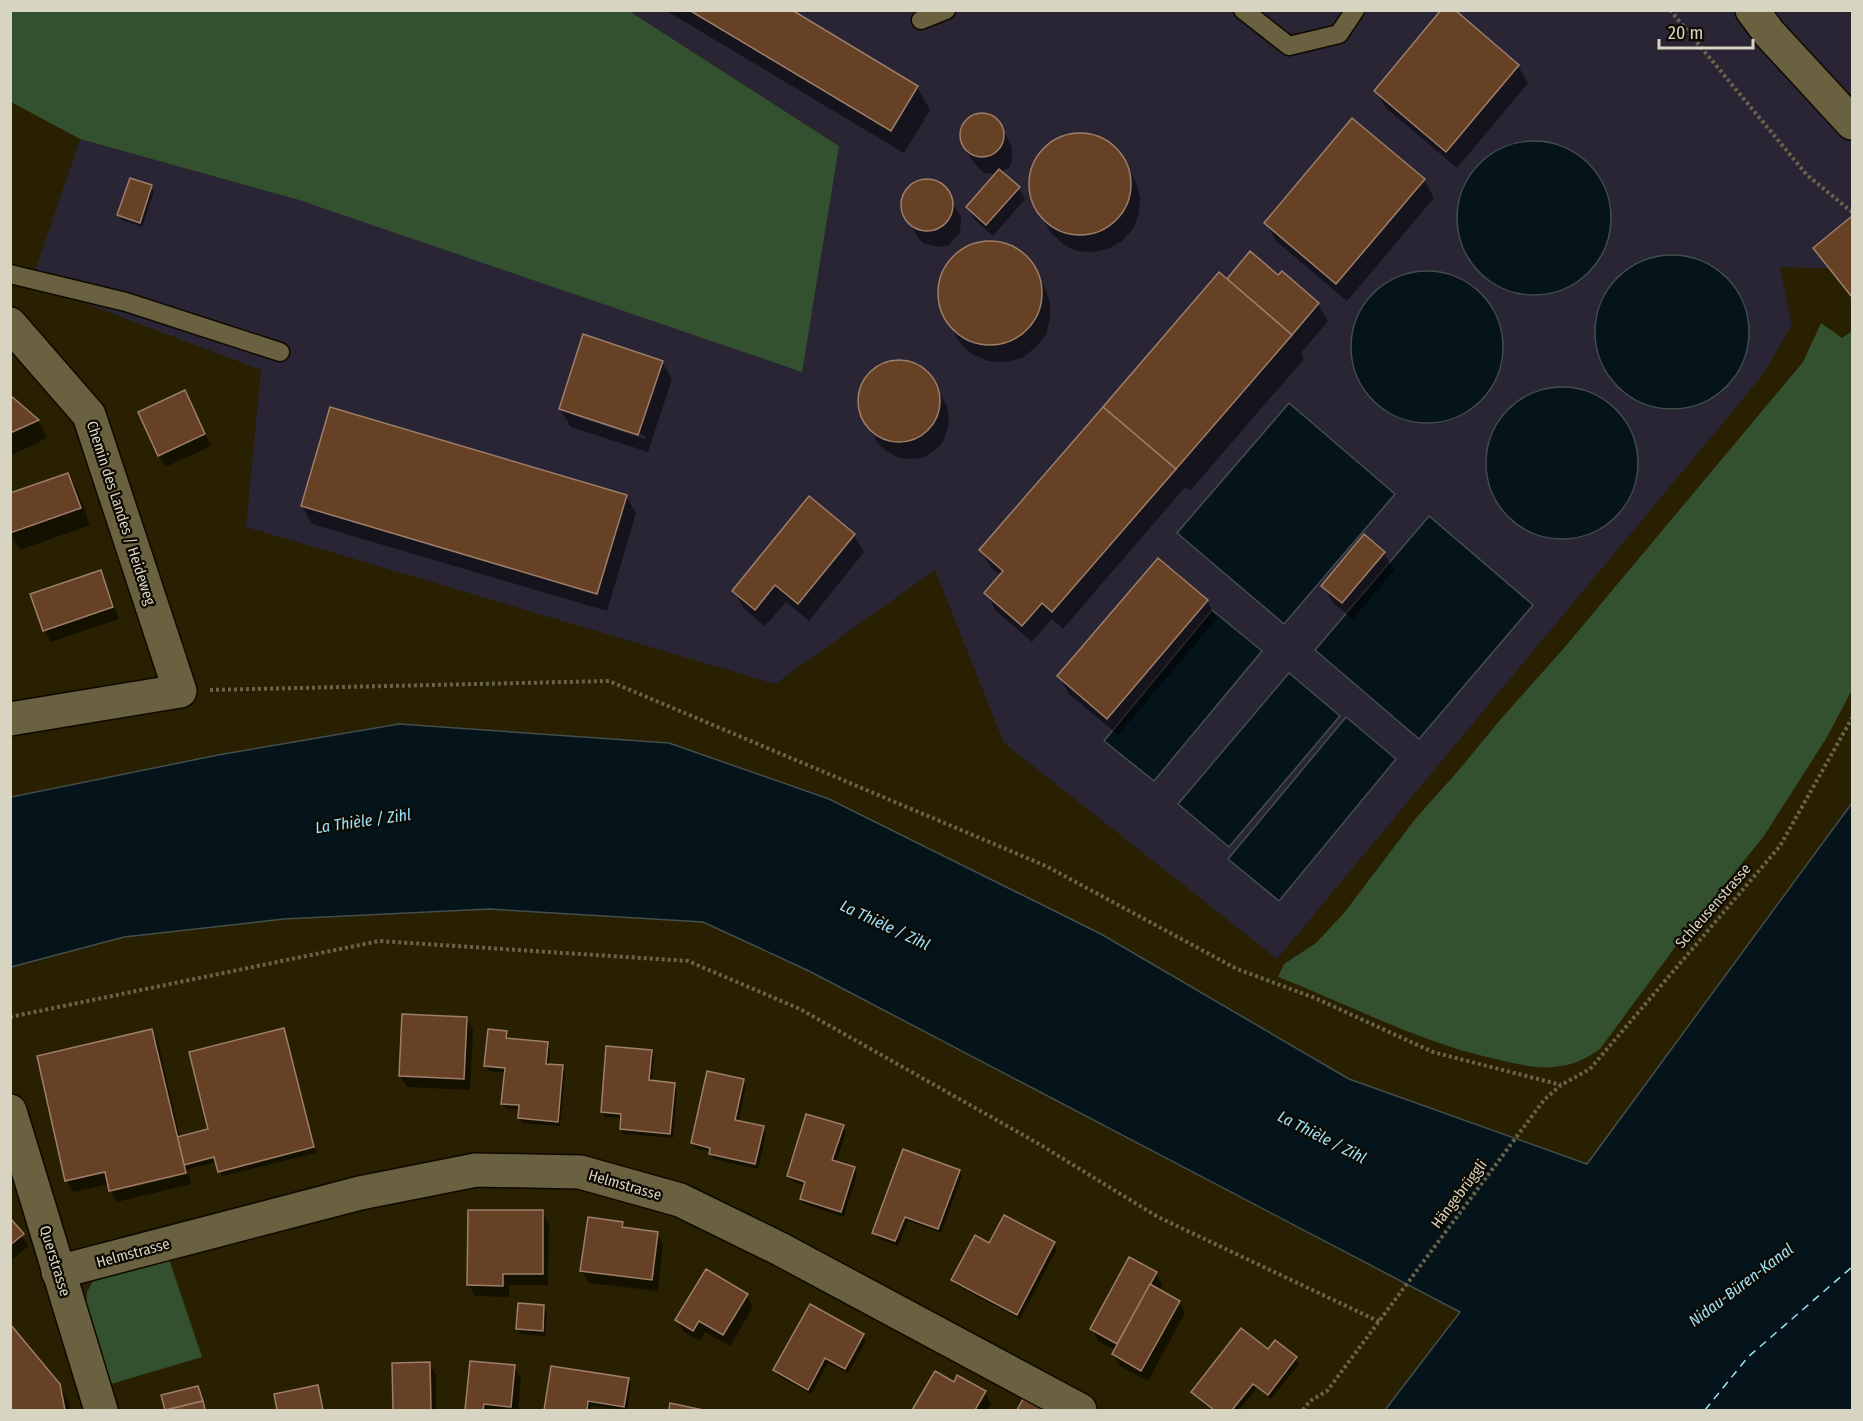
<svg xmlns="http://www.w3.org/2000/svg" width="1863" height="1421" font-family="'Fira Sans Condensed',sans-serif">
<rect width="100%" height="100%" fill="#282001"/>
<polygon fill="#292535" points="1847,10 1852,15 1852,269 1780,267 1792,324 1762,376 1277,959 1004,743 935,570 775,684 246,527 261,370 31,283 80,139 299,200 839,146 629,11"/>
<g fill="#33512f">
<polygon points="10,11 629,11 839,146 802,372 299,200 80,139 11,102"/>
<path d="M1821,323L1842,338L1852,331V690L1827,737L1764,836L1690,927L1600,1049C1586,1059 1571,1066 1554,1067C1535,1069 1513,1063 1495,1059C1419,1042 1350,1005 1278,977L1284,964L1316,943L1344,913L1416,818L1458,771L1500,720L1564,648L1803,362Z"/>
<polygon points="169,1259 202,1357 111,1384 86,1309 87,1292 95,1277"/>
</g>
<g fill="#04141a" stroke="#444e4c" stroke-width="1.5">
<circle cx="1534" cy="218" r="77"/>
<circle cx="1672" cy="332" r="77"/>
<circle cx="1427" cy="347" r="76"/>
<circle cx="1562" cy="463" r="76"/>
<polygon points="1289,403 1395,494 1284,624 1177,533"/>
<polygon points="1429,516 1533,605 1419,739 1315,650"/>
<polygon points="1212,610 1262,651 1154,781 1104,741"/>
<polygon points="1289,673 1340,716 1229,847 1178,804"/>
<polygon points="1346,717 1396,759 1279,901 1228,859"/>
<polygon points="399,724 669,743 829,799 1101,934 1349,1079 1587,1164 1852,803 1852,1410 1385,1410 1460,1312 809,971 703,922 489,909 284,919 124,937 11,967 11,797 218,755"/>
</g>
<g fill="#0007" fill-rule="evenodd">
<polygon points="665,10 789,10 917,87 930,110 904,153"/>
<polygon points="1518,66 1528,83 1457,168 1386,108 1376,91"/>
<polygon points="988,115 999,123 1012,147 1012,161 1010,167 1001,172 1019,188 1025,199 993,236 974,219 968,207 997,174 984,173 974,163 963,145 962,131 969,120 974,116"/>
<polygon points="1085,134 1101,138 1115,148 1135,180 1140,197 1139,214 1133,229 1122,241 1108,249 1093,252 1077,251 1063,244 1051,233 1033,201 1030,185 1032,169 1040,154 1052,142 1068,135"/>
<polygon points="928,180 942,186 961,217 960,233 949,245 941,247 925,244 918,238 904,212 904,197 913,184"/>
<polygon points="1424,180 1434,198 1347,301 1276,241 1266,223"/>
<polygon points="151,186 154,192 142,227 122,220 119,215"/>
<polygon points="1851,218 1852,219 1852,296 1818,253"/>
<polygon points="994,243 1009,246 1023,256 1034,268 1044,286 1050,302 1050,318 1046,335 1035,348 1022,358 1005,362 988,361 972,354 960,343 941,309 939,292 942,276 950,262 963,251 977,244"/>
<polygon points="1279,277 1318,304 1328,321 1301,353 1304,359 1190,491 1185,487 1063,629 1052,619 1032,642 996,611 986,593 1001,576 991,568 981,550 1227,281"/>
<path d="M662,362L672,379L648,452L571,427L560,409ZM572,412L646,436L645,439L572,415Z"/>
<polygon points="893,362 907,363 919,367 929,376 947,406 949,419 947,431 942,443 933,452 922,458 909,459 897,457 886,451 877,442 861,412 860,399 863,386 870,375 880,367"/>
<polygon points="184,392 211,446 166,467 159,455"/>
<polygon points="10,397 38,420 47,438 10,456"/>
<polygon points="68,474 78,492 90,525 20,550 10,533 10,495"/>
<polygon points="626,496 636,513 607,611 312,524 302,506"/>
<polygon points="854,535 864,552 809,621 786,602 765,626 744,609 734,591"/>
<polygon points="1384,553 1394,570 1353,619 1333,603 1323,586"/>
<polygon points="1158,560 1207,601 1217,619 1118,735 1069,694 1059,676"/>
<polygon points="100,571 106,583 119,619 51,642 44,630"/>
<polygon points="466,1019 473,1030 470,1090 407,1087 400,1075"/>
<polygon points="283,1030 286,1035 316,1153 222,1176 217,1162 188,1169 188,1171 111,1188 111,1192 189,1174 191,1184 117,1202 110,1190 109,1184 73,1192 67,1181 39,1057 152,1031 158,1042 180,1138 210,1130"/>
<polygon points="506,1032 509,1040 547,1043 550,1049 549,1065 562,1067 565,1072 560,1126 522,1123 519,1118 520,1110 506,1109 503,1103 506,1073 489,1071 486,1066"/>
<polygon points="651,1051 654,1057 652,1082 674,1084 677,1090 673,1138 624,1134 621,1129 622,1118 605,1117 602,1111"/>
<polygon points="743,1081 746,1086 738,1123 763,1128 766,1133 758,1169 713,1159 711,1152 695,1148 692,1143"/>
<polygon points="843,1127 846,1132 836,1163 854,1168 857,1174 844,1217 804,1204 801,1199 805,1186 792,1181 788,1176"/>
<polygon points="959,1171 962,1176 941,1233 908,1221 898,1246 877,1238 874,1232"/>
<polygon points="542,1212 549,1223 548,1285 509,1285 509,1297 475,1296 469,1285"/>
<polygon points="10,1220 29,1246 10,1261"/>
<polygon points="622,1223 626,1229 657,1233 663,1245 658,1291 589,1283 582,1271"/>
<polygon points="1054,1243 1057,1249 1020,1319 956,1285 953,1280"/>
<polygon points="1156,1273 1162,1285 1159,1291 1179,1302 1185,1313 1148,1381 1120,1366 1113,1354 1115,1350 1098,1341 1092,1329"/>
<polygon points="747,1295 753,1307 730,1346 705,1332 700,1341 684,1332 677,1320"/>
<polygon points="543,1306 547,1312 545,1336 521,1334 518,1329"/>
<polygon points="10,1327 59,1385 70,1404 71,1410 10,1410"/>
<polygon points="863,1335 866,1341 848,1373 828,1363 811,1394 778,1376 775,1370"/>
<polygon points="1296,1358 1299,1364 1271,1399 1257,1388 1239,1410 1212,1410 1196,1398 1193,1393"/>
<polygon points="471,1363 514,1366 521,1378 518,1410 467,1410"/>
<polygon points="394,1364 429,1364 436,1375 436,1410 394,1410"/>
<polygon points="552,1368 628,1380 631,1385 627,1410 591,1406 590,1410 545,1410"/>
<polygon points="935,1373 954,1384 985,1392 991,1404 987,1410 914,1410"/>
<polygon points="317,1386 320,1392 324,1410 279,1410 276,1395"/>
<polygon points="198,1387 205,1410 166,1410 163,1396"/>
</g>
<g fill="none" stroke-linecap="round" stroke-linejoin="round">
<polyline stroke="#9de2fb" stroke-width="1.5" stroke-dasharray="8 6" stroke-linecap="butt" points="1705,1410 1748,1357 1852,1267"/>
</g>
<g fill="#664125" stroke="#9d7e69" stroke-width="1.5">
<polygon points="689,10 792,10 918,86 891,131"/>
<polygon points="1441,10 1455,10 1519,65 1446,152 1374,91"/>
<circle cx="982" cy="135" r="22"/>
<polygon points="1352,118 1425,179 1336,284 1264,223"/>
<circle cx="1080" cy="184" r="51"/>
<polygon points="999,169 1020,187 986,225 966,207"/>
<polygon points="130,178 152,185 140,223 117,215"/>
<circle cx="927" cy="205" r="26"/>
<polygon points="1852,216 1852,297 1813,248"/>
<circle cx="990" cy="293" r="52"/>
<polygon points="1250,251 1278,275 1282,271 1319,303 1292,335 1227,279"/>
<polygon points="1219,272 1292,335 1176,469 1103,407"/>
<polygon points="583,334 663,361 638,435 559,409"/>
<circle cx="899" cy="401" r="41"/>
<polygon points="185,390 205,434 158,456 138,412"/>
<polygon points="10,395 39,420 10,433"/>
<polygon points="330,407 627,495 597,594 301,506"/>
<polygon points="1103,407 1176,469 1052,612 1042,603 1022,626 984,593 1003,571 979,550"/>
<polygon points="68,473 81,508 10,533 10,493"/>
<polygon points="809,496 855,534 798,604 775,585 755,610 732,591"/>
<polygon points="1364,534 1385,552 1342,603 1321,586"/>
<polygon points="1158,558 1208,600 1107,719 1057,676"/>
<polygon points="101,570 113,607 43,631 30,594"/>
<polygon points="402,1014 467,1017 464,1079 399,1076"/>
<polygon points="284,1028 314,1147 218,1172 214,1157 184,1165 177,1137 208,1129 189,1052"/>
<polygon points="152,1029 186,1173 109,1191 105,1172 65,1181 37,1056"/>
<polygon points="488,1029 507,1031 506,1038 548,1042 546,1064 563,1065 558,1122 518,1118 519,1105 501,1104 505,1068 484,1066"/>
<polygon points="606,1046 652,1050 649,1080 675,1083 670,1134 620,1129 621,1114 601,1112"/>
<polygon points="707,1071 744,1079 735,1120 764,1126 755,1164 709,1154 710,1148 691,1143"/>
<polygon points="806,1114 844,1125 832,1160 855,1167 841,1212 800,1199 805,1182 787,1176"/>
<polygon points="903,1149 960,1170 938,1229 905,1217 895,1241 872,1233"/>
<polygon points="468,1210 543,1210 543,1274 503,1274 503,1286 467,1285"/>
<polygon points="1004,1215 1055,1242 1017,1315 951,1280 975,1235 989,1243"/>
<polygon points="588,1217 623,1222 622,1227 658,1232 652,1280 580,1271"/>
<polygon points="10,1218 24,1234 10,1245"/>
<polygon points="1129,1257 1157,1272 1117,1344 1090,1329"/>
<polygon points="706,1269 748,1294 723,1335 699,1321 693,1331 675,1320"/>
<polygon points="1150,1284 1180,1301 1141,1371 1112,1354"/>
<polygon points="518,1303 544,1305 543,1331 516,1329"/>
<polygon points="810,1304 864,1334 845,1369 825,1358 808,1390 773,1370"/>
<polygon points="10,1324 60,1384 65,1410 10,1410"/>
<polygon points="1241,1328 1268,1349 1275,1340 1297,1357 1268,1395 1253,1384 1232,1410 1214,1410 1191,1392"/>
<polygon points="470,1361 515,1365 511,1407 484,1404 483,1410 465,1410"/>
<polygon points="430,1362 431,1410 393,1410 392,1363"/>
<polygon points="551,1366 629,1378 624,1407 588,1401 587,1410 544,1410"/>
<polygon points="935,1371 954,1382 957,1375 986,1391 975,1410 912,1410"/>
<polygon points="318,1385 323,1410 277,1410 274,1394"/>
<polygon points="198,1386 203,1401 165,1410 161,1395"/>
<polygon points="1023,1399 1045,1410 1017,1410"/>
<polygon points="203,1401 205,1410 166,1410"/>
<polygon points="670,1403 703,1410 669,1410"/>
</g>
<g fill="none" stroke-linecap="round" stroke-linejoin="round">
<g stroke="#0f0a00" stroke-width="21">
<g id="lane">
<polyline points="1243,10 1289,46 1339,34 1355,10"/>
<polyline points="921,20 946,10"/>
<polyline points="10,274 126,302 280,352"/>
</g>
</g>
<g stroke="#0f0a00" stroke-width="36">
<g id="street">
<polyline points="10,324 89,415 180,691 10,719"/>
<polyline points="10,1111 101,1410"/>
<polyline points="58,1272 360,1193 476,1170 580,1172 680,1200 780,1249 1080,1410"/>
</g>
</g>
<g stroke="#0f0a00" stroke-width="36">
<polyline id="secondary" points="1752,10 1769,33 1852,123"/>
</g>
<g stroke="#696349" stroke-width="4" stroke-dasharray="3 3" stroke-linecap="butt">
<polyline points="1670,10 1807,175 1852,212"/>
<polyline points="210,690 609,681 1046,866 1237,969 1315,998 1433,1052 1561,1085"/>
<polyline points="10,1017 379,941 688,961 800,1009 1039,1144 1158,1217 1380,1322"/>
<polyline points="1303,1410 1310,1401 1327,1391 1544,1100 1561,1085 1590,1069 1780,846 1852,718"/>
</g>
<use href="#lane" stroke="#696140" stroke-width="18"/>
<use href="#street" stroke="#696140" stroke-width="33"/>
<use href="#secondary" stroke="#696140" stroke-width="33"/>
</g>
<g text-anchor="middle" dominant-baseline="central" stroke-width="4.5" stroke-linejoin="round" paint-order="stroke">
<g font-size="15" fill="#d8d4c2" stroke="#0e0a01">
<text transform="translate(121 513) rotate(72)">Chemin des Landes / Heideweg</text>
<text transform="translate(1713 906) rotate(-49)">Schleusenstrasse</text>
<text transform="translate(625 1185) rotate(16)">Helmstrasse</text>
<text transform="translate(1459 1194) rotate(-53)">Hängebrüggli</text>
<text transform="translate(133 1253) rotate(-15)">Helmstrasse</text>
<text transform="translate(55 1261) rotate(73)">Querstrasse</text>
</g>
<g font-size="16" font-style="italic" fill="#9de2fb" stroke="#0e0a01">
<text transform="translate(363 821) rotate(-8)">La Thièle / Zihl</text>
<text transform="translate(885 925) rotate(25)">La Thièle / Zihl</text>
<text transform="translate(1322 1137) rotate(27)">La Thièle / Zihl</text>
<text transform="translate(1741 1285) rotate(-37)">Nidau-Büren-Kanal</text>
</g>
</g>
<rect width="1863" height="1421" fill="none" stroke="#d8d4c2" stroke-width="24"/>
<path d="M1659 39v9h94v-9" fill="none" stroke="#d8d4c2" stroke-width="3"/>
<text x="1668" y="39" font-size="18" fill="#d8d4c2" stroke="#0e0a01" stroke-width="4.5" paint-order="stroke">20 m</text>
</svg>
